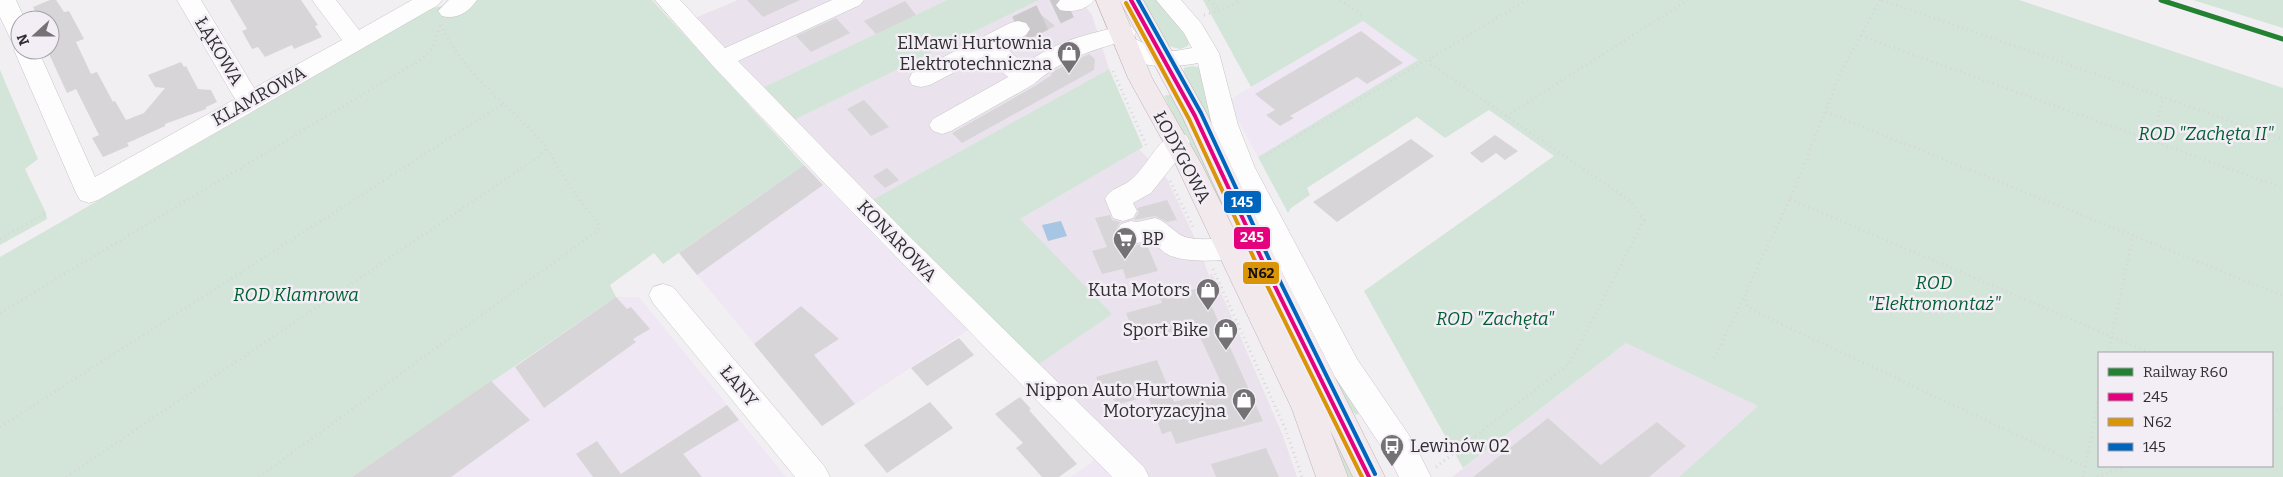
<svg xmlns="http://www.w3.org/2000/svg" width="2283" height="477" font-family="Bitter,serif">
<rect width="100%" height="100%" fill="#f2eff3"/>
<g fill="#eae2ec">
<polygon points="738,0 947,0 764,87 695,18"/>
<polygon points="1039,0 1080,0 1092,15 1109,69 872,200 794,120"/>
<polygon points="1139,149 1167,179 1200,249 1209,276 1212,273 1235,324 1283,436 1297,477 1144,477 1036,366 1020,219"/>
<polygon points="1626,343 1758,406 1679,477 1452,477"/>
</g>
<g fill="#efe7f4">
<polygon points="1363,21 1419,60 1258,157 1232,109 1231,99"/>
<polygon points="804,165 968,330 822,426 679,253"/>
<polygon points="616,297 639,297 786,477 352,477"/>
<polygon points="1097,458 1116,477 1071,477"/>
</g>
<g fill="#d2e5d8" fill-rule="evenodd">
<polygon points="474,0 652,0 804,165 663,264 654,253 610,285 616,297 352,477 0,477 0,257 433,8 447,5 457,16"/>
<polygon points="947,0 1039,0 794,120 764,87"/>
<polygon points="1140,0 1158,0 1183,29 1189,43 1188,46 1180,49 1168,46"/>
<path d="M1203,0H2019L2283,88V477H1679L1758,406L1626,343L1463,468L1364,291L1554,156L1489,110L1445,138L1417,117L1307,188L1310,195L1291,208L1288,213L1258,157L1418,60L1363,21L1251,87ZM2099,353H2272V466H2099Z"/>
<polygon points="2193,0 2283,0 2283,28"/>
<polygon points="1192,66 1198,67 1203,72 1361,412 1356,415 1345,403 1183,74 1184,68"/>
<polygon points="1109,69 1143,147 1020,219 1112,314 1036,366 872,200"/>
<polygon points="0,70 38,159 25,169 46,213 47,219 0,245"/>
<polygon points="1172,94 1355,477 1343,477 1313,400 1164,96"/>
</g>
<polygon fill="#a6c6e4" points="1061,221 1067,236 1048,241 1042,225"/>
<g fill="#d8d5d8">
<polygon points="50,0 56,0 64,12 69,11 84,39 76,42 91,74 97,72 113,102 115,101 126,120 144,113 165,88 155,87 148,75 181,62 184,67 186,66 198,89 211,90 217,102 206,107 206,109 165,124 165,126 132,141 127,143 129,146 103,157 92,138 99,135 76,89 67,93 50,56 50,20 41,20 33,7"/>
<polygon points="230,0 301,0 318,25 315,26 322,37 294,49 292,45 265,57 258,47 252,49 242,31 247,29"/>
<polygon points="747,0 800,0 763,17"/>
<polygon points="905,1 916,15 876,34 864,21"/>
<polygon points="1038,12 1055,26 1029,40 1026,37 1032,28 1028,22 1022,20"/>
<polygon points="836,18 850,33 811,52 796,36"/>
<polygon points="1361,31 1403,63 1367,84 1357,77 1290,116 1294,118 1280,126 1266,115 1275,110 1255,94"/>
<polygon points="1089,54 1095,59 1094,70 962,143 952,133 1035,86 1052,75 1050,74 1054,71"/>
<polygon points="864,100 889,127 871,136 847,109"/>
<polygon points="1495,135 1518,151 1505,160 1496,153 1482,163 1470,153"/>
<polygon points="1411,139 1434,156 1337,222 1313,202"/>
<polygon points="804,165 823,185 697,275 679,253"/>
<polygon points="887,168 899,180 885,188 873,176"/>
<polygon points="1167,200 1177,220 1167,222 1155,216 1134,220 1139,212 1137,208"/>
<polygon points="1110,215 1112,220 1120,222 1115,232 1122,243 1133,246 1146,243 1158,271 1126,279 1123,269 1102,274 1092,251 1107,247 1095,218"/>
<polygon points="1203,287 1263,421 1176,444 1171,431 1162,434 1148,396 1116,405 1110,390 1102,392 1096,377 1157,360 1174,402 1224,389 1195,326 1137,341 1126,313 1162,303 1160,298"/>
<polygon points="616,297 627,309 631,307 650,329 633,339 636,342 544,408 515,367"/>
<polygon points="801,306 839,339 814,355 855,404 822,426 754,344"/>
<polygon points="959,338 974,355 927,386 911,368"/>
<polygon points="491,381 530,420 451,477 352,477"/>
<polygon points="1020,397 1031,409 1029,410 1077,464 1059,477 1042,477 1016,448 1023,443 995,414"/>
<polygon points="930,402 953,428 887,473 864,445"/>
<polygon points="727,405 739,420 683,454 702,477 593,477 576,454 597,441 621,474"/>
<polygon points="1548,418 1601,465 1657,422 1686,446 1649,477 1473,477"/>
<polygon points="1266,448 1279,477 1216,477 1211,464"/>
</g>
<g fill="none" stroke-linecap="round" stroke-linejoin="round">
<polyline stroke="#cbc9cc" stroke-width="27" stroke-dasharray="27 14" stroke-linecap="butt" points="1018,29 1068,5"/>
<g stroke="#c7c4c7" stroke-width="1">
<g id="minor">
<polygon points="0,0 16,0 25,20 20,20 20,50 38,50 95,177 235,99 177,0 201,0 254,88 342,40 312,0 336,0 359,30 412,0 442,0 438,5 98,200 89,203 80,200 76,193 14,50 19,44 12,42 0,17"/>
<path d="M449,0H477C469,12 456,20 442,16L438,11Z"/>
<polygon points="655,0 680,0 725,48 832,0 864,0 860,5 738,61 907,234 1144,467 1149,477 1112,477 829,188 712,65"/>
<path d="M1060,0H1094C1087,10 1071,13 1060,10L1056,5Z"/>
<path d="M1156,0H1181L1201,23L1219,53L1238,125L1255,168L1357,359L1413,441L1431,477H1399L1391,461L1335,377L1229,168L1212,125L1198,63C1173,68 1132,71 1116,45L1117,43C1086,52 1058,62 1034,84L951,131L942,134L933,131L929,125L933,119L1008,77L985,56L930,85L921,87L912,85L909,79L912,73L1010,23L1018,21L1026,23L1030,29L1026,35L1004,46L1025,65C1052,41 1091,34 1124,25L1132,27L1136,33L1133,38L1158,50L1175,51L1192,48L1184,33Z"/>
<path d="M1177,133L1186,135L1190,142L1186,149L1151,193L1133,203L1137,211L1133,218L1123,221L1113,218L1105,199C1111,187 1124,187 1133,178C1148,165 1157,139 1177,133Z"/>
<path d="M1155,218C1167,221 1174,233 1185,237C1202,242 1221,236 1238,241L1242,249L1238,257C1221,262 1180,263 1165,253C1160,249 1155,244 1150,240L1133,244L1123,241L1117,231L1121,224L1131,221L1137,222Z"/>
<polygon points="663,284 673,287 825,467 830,477 795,477 653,303 649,295 653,287"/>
</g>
</g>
<g stroke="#bdaeb4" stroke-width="1">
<path id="major" d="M1096,0H1143L1208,116L1278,264L1385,477H1353L1330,430L1348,477H1316L1292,409L1176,165L1128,78ZM1120,1L1182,116L1239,240L1202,165L1152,78Z"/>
</g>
<g stroke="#d7d6d7" stroke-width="3" stroke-dasharray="1 4" stroke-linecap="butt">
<polyline points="1209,0 1219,11"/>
<polyline points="1340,0 1362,15"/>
<polyline points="1880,0 1842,70 1790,199 1745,294 1747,306 1760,314 2085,467 2083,477"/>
<polyline points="1882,0 2283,139"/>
<polyline points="1204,15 1224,9 1241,0"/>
<polyline points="1861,36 2283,188"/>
<polyline points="1113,71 1147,147"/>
<polyline points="1826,112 2283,296"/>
<polyline points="1506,116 1688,0"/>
<polyline points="2153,141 2163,97"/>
<polyline points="1266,155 1430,58"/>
<polyline points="1170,181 1194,229"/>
<polyline points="1790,199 2150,353"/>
<polyline points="0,239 46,213"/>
<polyline points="1213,269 1285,428 1302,477"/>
<polyline points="0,313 420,60 432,49 441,22"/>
<polyline points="2108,353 2133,236"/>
<polyline points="1714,358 1745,295"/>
<polyline points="2272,412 2283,408"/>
<polyline points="0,427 503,104"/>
<polyline points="1436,467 1570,363 1644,220 1630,201 1429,63 1431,58 1527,0"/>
<polyline points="2085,467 2099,397"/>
<polyline points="66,477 537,158 545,149"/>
<path d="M259,477L597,231L599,225C588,210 575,195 565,179C556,166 551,150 540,140C507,103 460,71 441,24"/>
<polyline points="2097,477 2127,466"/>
</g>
<use href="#minor" fill="#fdfdfd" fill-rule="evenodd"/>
<use href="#major" fill="#f2e9ec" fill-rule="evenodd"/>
<g stroke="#f3edf5" stroke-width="8">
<polyline id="bus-1" points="1131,0 1195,116 1264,264 1369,477"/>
</g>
<g stroke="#f3edf5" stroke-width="8">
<polyline id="bus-2" points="1126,3 1189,119 1258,267 1362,477"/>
</g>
<g stroke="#f3edf5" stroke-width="8">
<polyline id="bus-3" points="1138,0 1201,113 1270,261 1375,474"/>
</g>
<use href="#bus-1" stroke="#e5007d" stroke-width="4"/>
<use href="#bus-2" stroke="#d99408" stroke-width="4"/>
<use href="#bus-3" stroke="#0065bd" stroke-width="4"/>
<g stroke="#f3edf5" stroke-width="9">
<polyline id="rail-1" points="2161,0 2283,39"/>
</g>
<use href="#rail-1" stroke="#238132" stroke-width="5"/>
</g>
<defs>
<g id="shop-pin" transform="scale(1.25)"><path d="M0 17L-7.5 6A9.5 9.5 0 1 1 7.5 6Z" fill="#757276" stroke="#f3edf5"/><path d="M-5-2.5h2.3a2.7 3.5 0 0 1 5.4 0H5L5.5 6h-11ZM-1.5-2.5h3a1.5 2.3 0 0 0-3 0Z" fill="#fff"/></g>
<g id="supermarket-pin" transform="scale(1.25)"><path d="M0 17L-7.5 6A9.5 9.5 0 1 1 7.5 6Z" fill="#757276" stroke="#f3edf5"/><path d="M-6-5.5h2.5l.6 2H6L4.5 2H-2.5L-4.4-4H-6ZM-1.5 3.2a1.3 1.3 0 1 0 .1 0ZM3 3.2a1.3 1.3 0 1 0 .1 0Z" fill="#fff"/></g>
<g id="bus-pin" transform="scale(1.25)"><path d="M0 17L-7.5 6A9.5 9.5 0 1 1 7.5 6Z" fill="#757276" stroke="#f3edf5"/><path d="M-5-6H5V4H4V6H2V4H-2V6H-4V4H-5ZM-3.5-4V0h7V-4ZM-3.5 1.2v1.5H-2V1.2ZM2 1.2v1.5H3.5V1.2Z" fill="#fff"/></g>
</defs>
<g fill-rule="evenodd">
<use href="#shop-pin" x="1069" y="53"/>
<use href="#supermarket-pin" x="1125" y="239"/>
<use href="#shop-pin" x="1208" y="290"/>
<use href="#shop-pin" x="1226" y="330"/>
<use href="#shop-pin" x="1244" y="400"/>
<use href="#bus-pin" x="1392" y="446"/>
</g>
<g text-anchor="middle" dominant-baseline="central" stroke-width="5" stroke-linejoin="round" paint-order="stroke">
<g font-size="18" fill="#312f32" stroke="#f3edf5" text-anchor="end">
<text x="1052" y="43">ElMawi Hurtownia<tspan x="1052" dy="21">Elektrotechniczna</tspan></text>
<text x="1142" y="239" text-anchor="start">BP</text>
<text x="1190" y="290">Kuta Motors</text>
<text x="1208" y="330">Sport Bike</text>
<text x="1226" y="390">Nippon Auto Hurtownia<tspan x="1226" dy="21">Motoryzacyjna</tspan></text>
<text x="1410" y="446" text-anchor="start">Lewinów 02</text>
</g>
<g font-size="18" fill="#312f32" stroke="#f3edf5">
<text transform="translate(219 51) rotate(59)">ŁĄKOWA</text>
<text transform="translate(259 96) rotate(-29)">KLAMROWA</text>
<text transform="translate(1182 157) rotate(62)">ŁODYGOWA</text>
<text transform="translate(897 241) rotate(46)">KONAROWA</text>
<text transform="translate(739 386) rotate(50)">ŁANY</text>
</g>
<g font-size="18" font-style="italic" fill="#006031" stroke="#f3edf5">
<text x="2206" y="134">ROD "Zachęta II"</text>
<text x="1934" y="283">ROD<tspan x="1934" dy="21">"Elektromontaż"</tspan></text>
<text x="296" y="295">ROD Klamrowa</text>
<text x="1495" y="319">ROD "Zachęta"</text>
</g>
</g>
<g stroke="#f3edf5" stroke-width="2">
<rect x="1223" y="190" width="39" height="24" rx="5" fill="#0065bd"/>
<rect x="1233" y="226" width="38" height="24" rx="5" fill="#e5007d"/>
<rect x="1242" y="261" width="38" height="24" rx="5" fill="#d99408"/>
</g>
<g font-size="14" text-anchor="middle" font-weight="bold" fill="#fff">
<text x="1242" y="207">145</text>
<text x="1252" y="242">245</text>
</g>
<g font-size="14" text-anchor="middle" font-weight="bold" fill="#111">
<text x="1261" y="278">N62</text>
</g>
<rect x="2098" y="352" width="175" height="115" fill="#f3edf5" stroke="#a5a1a7"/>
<rect x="2108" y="368" width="25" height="8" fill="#238132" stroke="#a5a1a7"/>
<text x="2143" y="377" font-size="15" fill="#312f32">Railway R60</text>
<rect x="2108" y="393" width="25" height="8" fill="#e5007d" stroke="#a5a1a7"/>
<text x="2143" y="402" font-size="15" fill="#312f32">245</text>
<rect x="2108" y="418" width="25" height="8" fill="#d99408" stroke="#a5a1a7"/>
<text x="2143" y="427" font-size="15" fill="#312f32">N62</text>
<rect x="2108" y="443" width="25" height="8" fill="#0065bd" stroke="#a5a1a7"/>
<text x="2143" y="452" font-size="15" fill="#312f32">145</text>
<g transform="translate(35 35) rotate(249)"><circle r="24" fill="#f3edf5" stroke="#a5a1a7"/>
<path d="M0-4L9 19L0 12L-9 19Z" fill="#757276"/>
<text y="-8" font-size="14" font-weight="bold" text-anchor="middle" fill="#312f32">N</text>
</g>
</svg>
